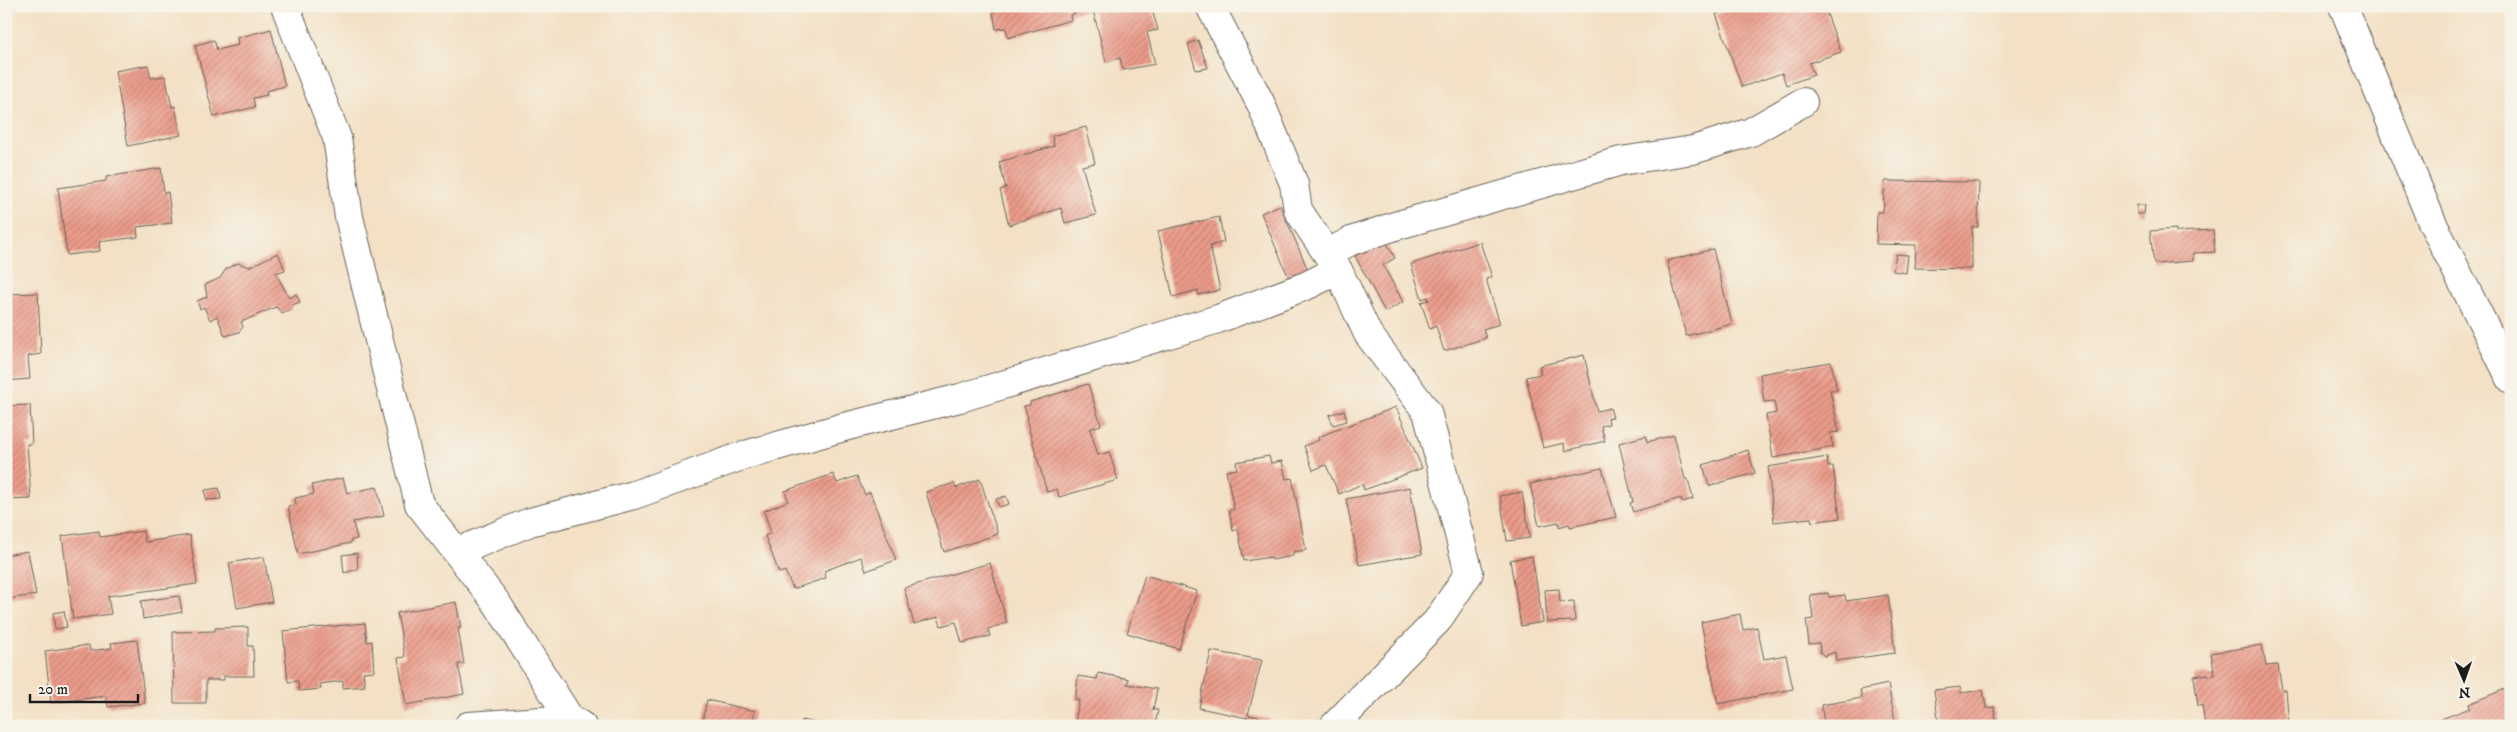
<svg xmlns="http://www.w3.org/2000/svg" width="2517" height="732" font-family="'IM FELL DW Pica',serif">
<defs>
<pattern id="building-hatch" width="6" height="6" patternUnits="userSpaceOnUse" patternTransform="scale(1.25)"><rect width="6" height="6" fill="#ec9c8b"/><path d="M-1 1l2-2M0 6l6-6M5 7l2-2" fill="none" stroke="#be7e71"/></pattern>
</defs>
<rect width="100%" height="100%" fill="#f7f3e8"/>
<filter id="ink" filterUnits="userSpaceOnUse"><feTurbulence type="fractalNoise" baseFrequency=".02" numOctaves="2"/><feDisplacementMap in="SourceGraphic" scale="10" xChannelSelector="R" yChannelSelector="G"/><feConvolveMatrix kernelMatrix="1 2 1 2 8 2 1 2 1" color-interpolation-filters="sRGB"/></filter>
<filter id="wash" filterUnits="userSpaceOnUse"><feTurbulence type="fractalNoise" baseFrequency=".0096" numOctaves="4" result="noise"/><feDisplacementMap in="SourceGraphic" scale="20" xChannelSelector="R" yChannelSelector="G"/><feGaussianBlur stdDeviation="1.12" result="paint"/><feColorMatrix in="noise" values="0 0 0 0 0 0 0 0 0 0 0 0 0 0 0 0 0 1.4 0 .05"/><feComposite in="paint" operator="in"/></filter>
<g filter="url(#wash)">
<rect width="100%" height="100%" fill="#f3e0c5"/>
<g id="blocks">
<g fill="url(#building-hatch)">
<polygon points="992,6 1085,6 1086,10 1070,15 1071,20 1008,38 1006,28 996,29"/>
<polygon points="1092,6 1151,6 1158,30 1147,32 1155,64 1123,70 1120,58 1106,62"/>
<polygon points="1737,6 1824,6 1841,52 1809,63 1814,75 1786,85 1782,73 1742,87 1716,14"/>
<polygon points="271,29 285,86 266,91 267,95 253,98 255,107 214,117 195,45 214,40 217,50 238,45 237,38"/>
<polygon points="1198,40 1208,68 1196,70 1188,44"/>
<polygon points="148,65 151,78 165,76 172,107 175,106 181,135 128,146 115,71"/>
<polygon points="1086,127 1095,163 1082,166 1096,215 1065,223 1061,208 1009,225 1000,190 1006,188 999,162 1054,146 1052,136"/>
<polygon points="161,168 164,193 168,192 172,223 137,227 138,237 99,242 100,251 67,255 58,188 106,181 106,177"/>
<polygon points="1885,181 1979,182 1978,227 1972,227 1972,269 1915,268 1916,245 1876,244 1877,212 1883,212"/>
<polygon points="1280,205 1311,277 1292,285 1261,213"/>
<polygon points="2137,205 2145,205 2144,214 2137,214"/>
<polygon points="1219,217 1224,242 1210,246 1220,290 1198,295 1198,290 1173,297 1158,231"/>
<polygon points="2176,229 2176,232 2213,230 2215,252 2193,253 2193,261 2154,264 2150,231"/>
<polygon points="1385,240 1395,258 1383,265 1403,302 1385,312 1355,256"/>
<polygon points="1480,242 1492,277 1486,279 1500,324 1483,329 1486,338 1444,351 1436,326 1430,329 1421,302 1429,300 1428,297 1422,299 1411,264"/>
<polygon points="1713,249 1732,324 1686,336 1667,261"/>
<polygon points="278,253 285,270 276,273 289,298 296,294 300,302 292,305 290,310 282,313 276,307 241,322 243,327 239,332 225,336 217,316 210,320 204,307 200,309 197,301 207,297 205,285 220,278 226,269 238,263 249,267"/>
<polygon points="1896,254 1908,255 1906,273 1893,271"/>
<polygon points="38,293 41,354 28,356 30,379 6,381 6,294"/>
<polygon points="1584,355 1597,411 1610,408 1613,417 1608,418 1609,424 1601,426 1605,441 1565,451 1564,443 1543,448 1526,377 1541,374 1539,366"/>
<polygon points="1831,362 1837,390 1830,390 1839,432 1830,433 1833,447 1773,458 1766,415 1776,413 1774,401 1764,402 1760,374"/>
<polygon points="1088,384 1101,425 1090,429 1098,455 1109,452 1118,480 1059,497 1057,489 1047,492 1026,419 1028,418 1024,406 1030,405 1030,402"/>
<polygon points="30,405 32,444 27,444 31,499 6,500 6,406"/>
<polygon points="1396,407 1422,468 1364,490 1362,484 1339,494 1326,465 1313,470 1304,446 1319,440 1318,437"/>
<polygon points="1344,410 1347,421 1333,425 1329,415"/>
<polygon points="1674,435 1685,479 1688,479 1693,499 1682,502 1681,498 1633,512 1630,503 1633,502 1619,443 1646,436 1647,442"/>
<polygon points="1748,450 1755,473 1709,486 1703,465"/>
<polygon points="1269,456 1271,463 1282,461 1286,479 1292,478 1306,550 1293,552 1293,556 1272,560 1271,557 1244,561 1238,529 1233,531 1229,510 1234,509 1226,471 1237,469 1236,462"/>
<polygon points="1827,457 1828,467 1833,466 1840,518 1812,522 1811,518 1774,522 1768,467"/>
<polygon points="1602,468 1616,517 1570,527 1569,524 1559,527 1559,522 1539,526 1530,484"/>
<polygon points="833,474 837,483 857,476 865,495 870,492 896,560 866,571 861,557 824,571 826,578 793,589 785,571 779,573 765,536 771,533 764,511 788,501 785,491"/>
<polygon points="343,478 347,493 377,487 384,516 353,522 357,539 351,540 351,543 298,554 288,506 296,504 295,498 314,494 312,485"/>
<polygon points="980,479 998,534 944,552 926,492 954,483 956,488"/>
<polygon points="1410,487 1422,554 1359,565 1346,499"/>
<polygon points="219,488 221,499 206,500 205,490"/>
<polygon points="1522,492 1530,538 1507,541 1500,496"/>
<polygon points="1006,496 1009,504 999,507 996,499"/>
<polygon points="99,531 100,537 143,531 145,542 190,535 197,584 108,596 111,614 73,619 62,536"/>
<polygon points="28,551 36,595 6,599 6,555"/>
<polygon points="357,553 358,569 344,573 342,555"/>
<polygon points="1532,556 1543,622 1521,626 1510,560"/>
<polygon points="264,557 272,602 237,608 229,563"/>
<polygon points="990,563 1007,623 988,629 990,636 962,643 956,622 941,626 938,617 914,624 904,588"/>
<polygon points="1145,575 1197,591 1179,649 1127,633"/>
<polygon points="1559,589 1560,602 1574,601 1575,621 1547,622 1545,590"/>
<polygon points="1828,593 1829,597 1845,595 1846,601 1888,595 1895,653 1836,661 1835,652 1824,656 1820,652 1819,643 1809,644 1806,620 1813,619 1810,595"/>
<polygon points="179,596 182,612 143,619 141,601"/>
<polygon points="456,602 461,628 458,628 464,664 458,664 464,694 406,705 398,658 405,657 397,613"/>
<polygon points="64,611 67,627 55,629 53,613"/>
<polygon points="1740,614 1743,630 1757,627 1764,659 1786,655 1793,689 1718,704 1701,622"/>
<polygon points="365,623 367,642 372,641 374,671 363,672 365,686 343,688 343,681 320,684 321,689 299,691 298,681 288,682 283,631"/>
<polygon points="248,627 248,646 253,646 254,676 224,676 224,680 206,680 206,703 174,703 173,632 215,631 215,628"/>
<polygon points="137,640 145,703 108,707 106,696 51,703 45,651 89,645 90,651 112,648 111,643"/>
<polygon points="2262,645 2266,666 2278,665 2282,690 2286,690 2289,726 2205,726 2202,705 2198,706 2194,676 2208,674 2209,676 2215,675 2211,653"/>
<polygon points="1211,651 1262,660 1248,715 1269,719 1267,726 1246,726 1248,718 1199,708"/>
<polygon points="1098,673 1129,679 1127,684 1157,689 1153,710 1158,710 1155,726 1095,726 1075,723 1079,700 1075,700 1078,676 1097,679"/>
<polygon points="1888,684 1896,726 1825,726 1821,705 1862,698 1860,690"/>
<polygon points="1960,687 1961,693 1983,690 1986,708 1994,707 1997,726 1939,726 1934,690"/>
<polygon points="2505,689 2511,692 2511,726 2438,726 2436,721 2470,708 2469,704"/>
<polygon points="707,700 755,711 751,726 718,726 702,722"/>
<polygon points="802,720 825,725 825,726 801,726"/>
</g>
</g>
</g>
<g filter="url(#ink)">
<use href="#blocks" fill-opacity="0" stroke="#676157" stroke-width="1"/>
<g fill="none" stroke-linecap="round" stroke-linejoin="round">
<g stroke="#676157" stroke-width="30">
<g id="minor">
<polyline points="285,6 337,138 349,217 419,504 496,602 570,719 582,726"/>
<polyline points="1210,6 1261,104 1294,184 1298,210 1338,270 1368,334 1427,412 1469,573 1437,621 1334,726"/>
<polyline points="2343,6 2432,222 2511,379"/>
<polyline points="1328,253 1351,241 1395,226 1621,161 1693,150 1751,132 1803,102"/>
<polyline points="457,552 530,522 634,495 742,456 844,427 960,398 1218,319 1308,285 1338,270"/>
<polyline points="468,726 570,719"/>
</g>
</g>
<use href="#minor" stroke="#fff" stroke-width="28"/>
</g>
</g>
<rect width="2517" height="732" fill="none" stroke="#f7f3e8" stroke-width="25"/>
<g transform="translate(2464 680) rotate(178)" stroke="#f7f3e8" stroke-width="4" paint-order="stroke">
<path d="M0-4L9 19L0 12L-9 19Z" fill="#1c1c1c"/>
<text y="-8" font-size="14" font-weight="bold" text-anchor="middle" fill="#1c1c1c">N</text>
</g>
<path d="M30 694v8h108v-8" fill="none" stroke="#1c1c1c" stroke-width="2.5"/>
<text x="38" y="694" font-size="15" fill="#1c1c1c" stroke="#f7f3e8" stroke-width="4" paint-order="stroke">20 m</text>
</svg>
